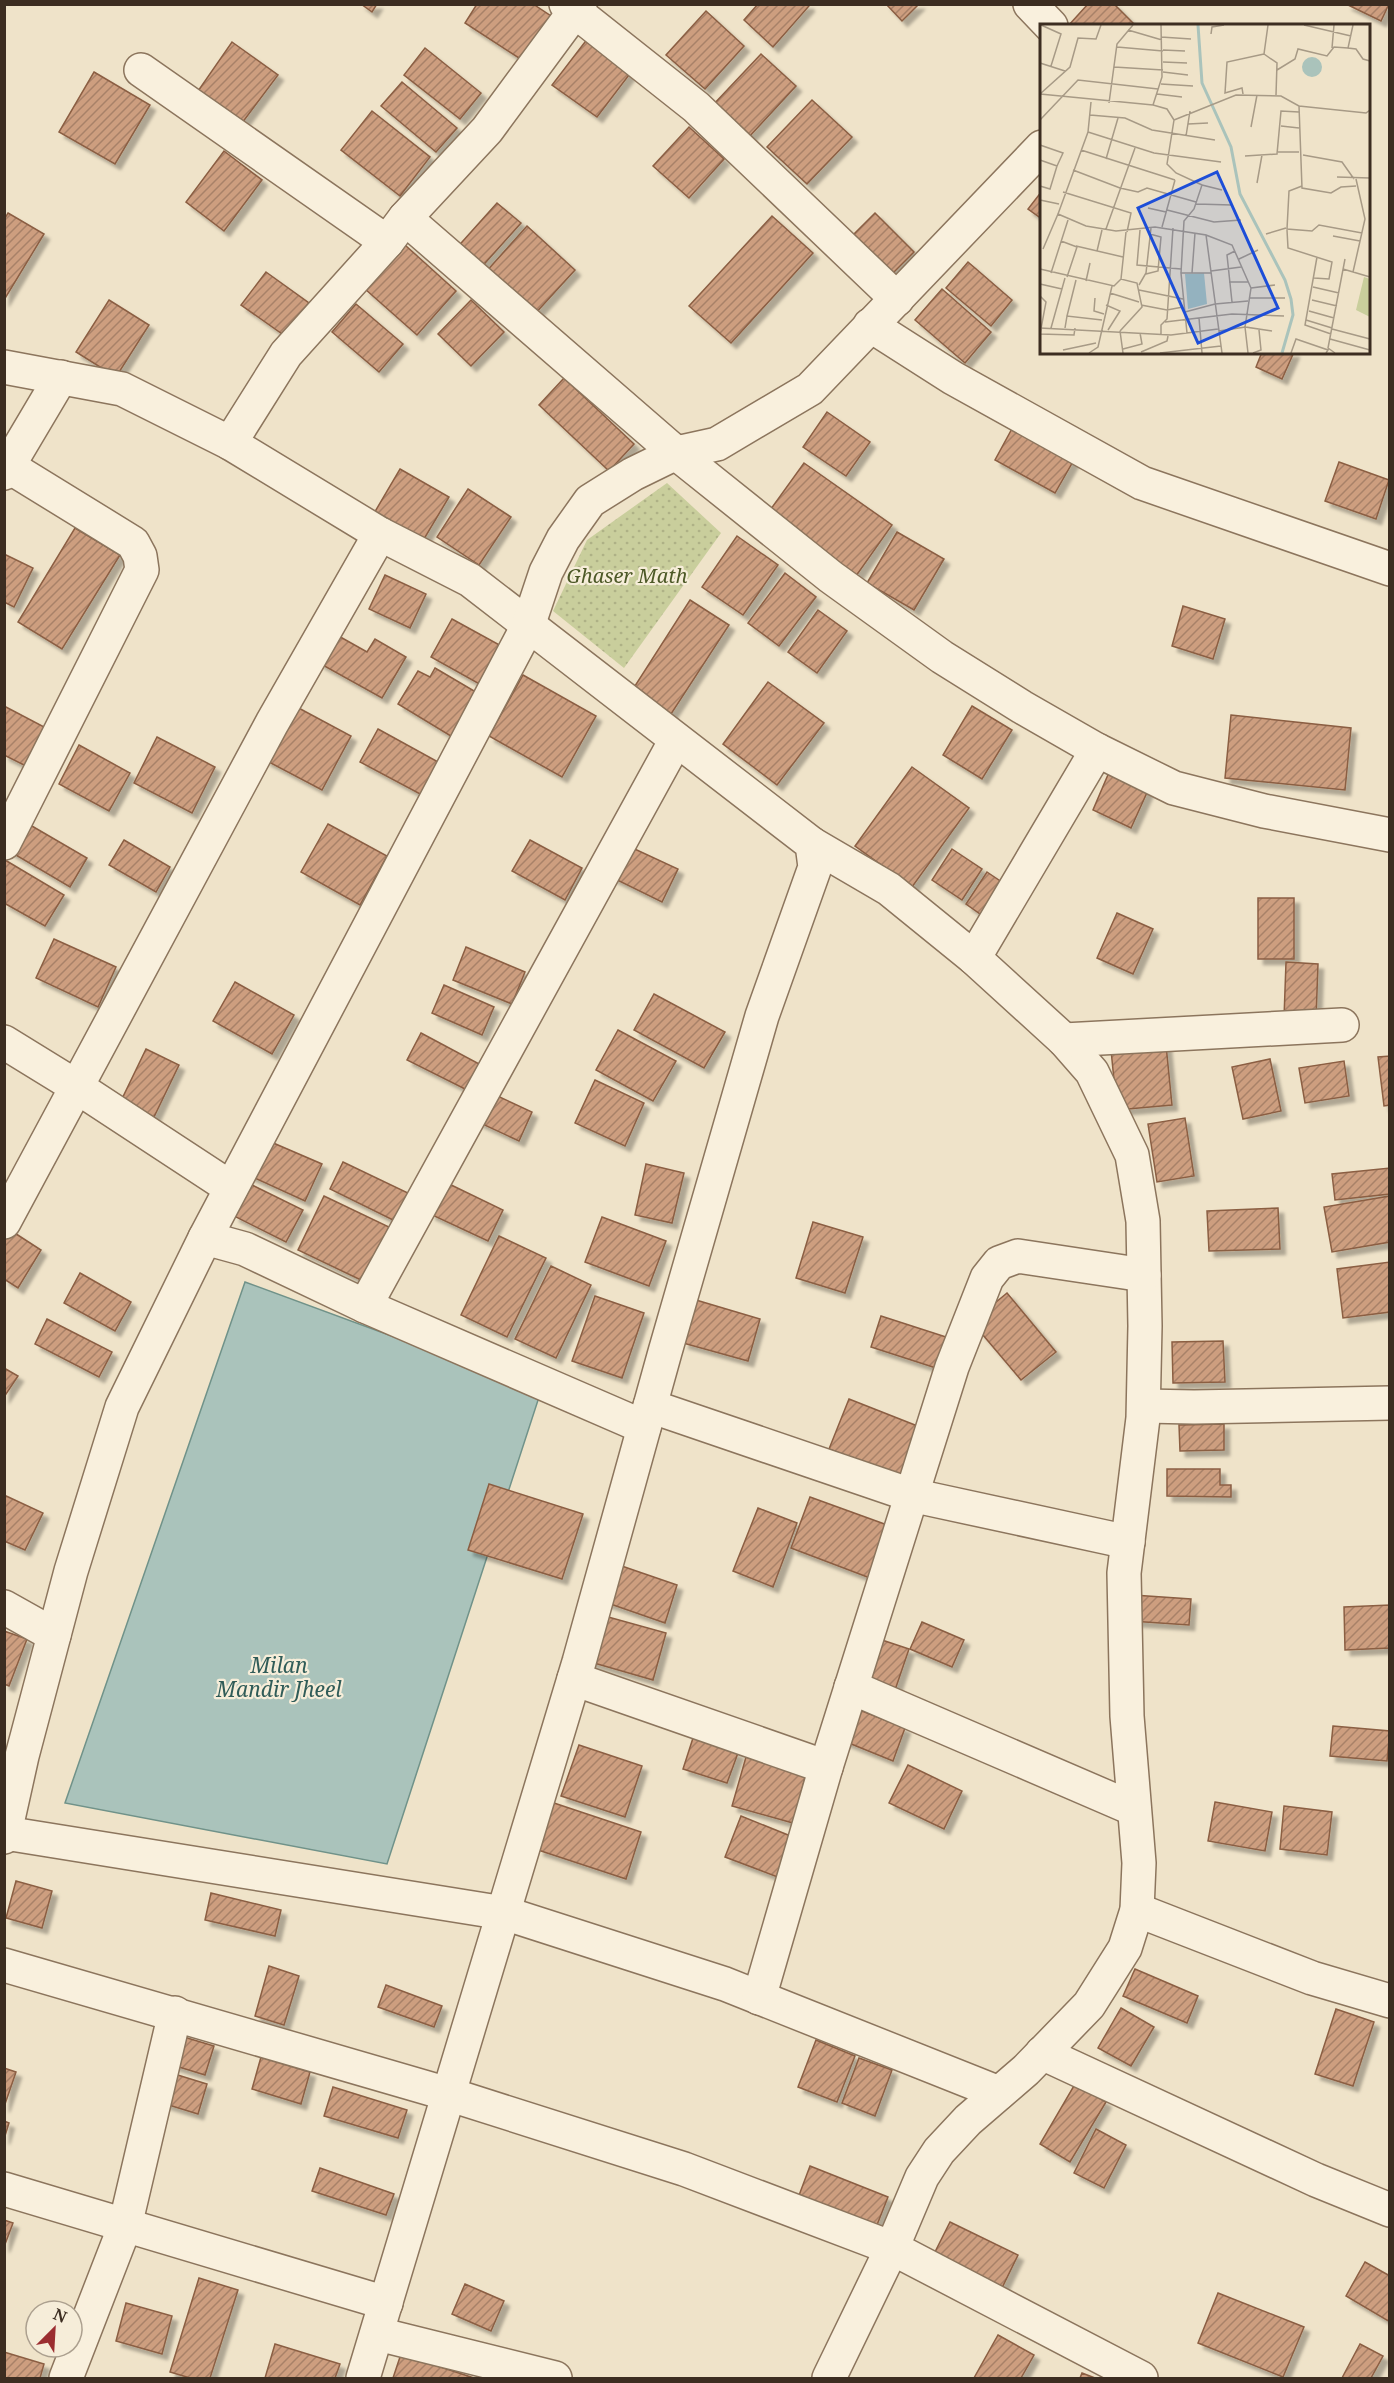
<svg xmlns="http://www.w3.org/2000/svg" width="1394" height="2383" font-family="'Noto Serif',serif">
<defs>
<pattern id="park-dots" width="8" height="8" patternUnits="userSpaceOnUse" patternTransform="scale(1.5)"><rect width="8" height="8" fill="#c9ce9c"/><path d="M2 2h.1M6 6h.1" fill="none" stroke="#aeb186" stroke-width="1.8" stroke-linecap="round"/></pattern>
<pattern id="building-hatch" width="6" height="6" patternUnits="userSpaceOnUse" patternTransform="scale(1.5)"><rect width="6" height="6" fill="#cd9e7f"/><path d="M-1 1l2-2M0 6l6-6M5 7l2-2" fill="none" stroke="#a88168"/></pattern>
<filter id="shadow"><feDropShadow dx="5.5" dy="5.5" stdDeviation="1.5" flood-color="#0004"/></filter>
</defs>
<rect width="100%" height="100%" fill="#efe3c9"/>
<polygon fill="url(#park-dots)" points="667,483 721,533 624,668 553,611 587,540"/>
<polygon fill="#aac3bb" stroke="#709289" stroke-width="1.5" points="245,1282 541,1391 387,1864 65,1803"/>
<g fill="url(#building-hatch)" stroke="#8b5e43" stroke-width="1.5" filter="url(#shadow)">
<polygon points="361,4 377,4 372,12"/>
<polygon points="477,4 533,4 551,16 522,60 465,23"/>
<polygon points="758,4 808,4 809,6 773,47 744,20"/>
<polygon points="886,4 919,4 902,21"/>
<polygon points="1088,4 1114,4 1136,26 1068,26"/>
<polygon points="1346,4 1389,4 1381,21"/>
<polygon points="706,11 744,46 705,89 666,55"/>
<polygon points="588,38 632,71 597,117 552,85"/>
<polygon points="232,42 278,75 242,123 198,91"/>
<polygon points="425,48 481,93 460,119 404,75"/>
<polygon points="761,54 796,86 748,138 713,105"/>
<polygon points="94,72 150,105 115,164 59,132"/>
<polygon points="402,82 457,128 436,152 381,106"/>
<polygon points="812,100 852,137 807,184 767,147"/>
<polygon points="372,111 430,157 400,196 341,150"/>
<polygon points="689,127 724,159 689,198 653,166"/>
<polygon points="224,151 262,180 224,231 186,202"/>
<polygon points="1042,191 1042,219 1028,209"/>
<polygon points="497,203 521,223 478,271 454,251"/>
<polygon points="8,213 44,234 4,300 4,220"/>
<polygon points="875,213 914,252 890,276 851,237"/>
<polygon points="772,216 813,253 731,343 689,306"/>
<polygon points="527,226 575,270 533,316 485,273"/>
<polygon points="405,245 456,291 417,335 365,289"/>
<polygon points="968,262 1012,300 991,326 946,288"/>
<polygon points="266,272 309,303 285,336 241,305"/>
<polygon points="942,289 991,332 965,363 915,320"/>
<polygon points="109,300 149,325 116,377 76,352"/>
<polygon points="471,300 504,332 471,366 438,334"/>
<polygon points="356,304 403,344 379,372 332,332"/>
<polygon points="1262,352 1294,352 1282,379 1256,367"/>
<polygon points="564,378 634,444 609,471 539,405"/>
<polygon points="827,412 870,442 846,476 803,447"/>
<polygon points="1014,425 1075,458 1055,493 995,460"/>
<polygon points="1339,462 1389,480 1376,519 1325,501"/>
<polygon points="804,463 892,525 856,576 768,513"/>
<polygon points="400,469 449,497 421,544 373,515"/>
<polygon points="468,489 511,517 479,565 437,537"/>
<polygon points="75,528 120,555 62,649 18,622"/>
<polygon points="897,532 944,559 914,610 867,583"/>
<polygon points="737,536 778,565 743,615 702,587"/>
<polygon points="4,554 33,568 14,607 4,602"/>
<polygon points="785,573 816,597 779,646 748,623"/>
<polygon points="385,575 426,594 410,628 369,609"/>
<polygon points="690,600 729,625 671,714 633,689"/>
<polygon points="1183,606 1225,619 1213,659 1172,646"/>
<polygon points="818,610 847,631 817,673 788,652"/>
<polygon points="452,619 514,653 492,691 431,657"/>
<polygon points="335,634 367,652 375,639 406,657 382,698 319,663"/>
<polygon points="435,668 486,698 459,741 398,704 418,671 430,677"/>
<polygon points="523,675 596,716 562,777 489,736"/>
<polygon points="768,682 824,723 777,785 723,744"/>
<polygon points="293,705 351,736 322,790 265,760"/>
<polygon points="4,706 48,729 28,767 4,755"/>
<polygon points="972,706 1012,730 982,779 943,755"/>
<polygon points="1231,715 1351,728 1345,790 1225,778"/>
<polygon points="378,729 440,763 422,795 360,762"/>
<polygon points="157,737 215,767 192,813 134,783"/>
<polygon points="79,745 130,773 109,811 59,784"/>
<polygon points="912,767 969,808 912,887 855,846"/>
<polygon points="1110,770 1149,788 1131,828 1093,810"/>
<polygon points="25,822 87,858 70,887 9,851"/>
<polygon points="328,824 387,856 360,905 301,872"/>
<polygon points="124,840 170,867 156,892 109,865"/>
<polygon points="530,840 582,868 565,900 512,871"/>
<polygon points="626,845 678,869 662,902 611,877"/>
<polygon points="952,849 982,869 962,900 932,880"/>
<polygon points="5,860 64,895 45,926 4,903"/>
<polygon points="987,872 1012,889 990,921 966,904"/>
<rect x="1258" y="898" width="36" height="61"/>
<polygon points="1117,913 1153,929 1133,974 1097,958"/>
<polygon points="54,939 116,967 98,1007 36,978"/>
<polygon points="466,947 525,972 512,1004 453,980"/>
<polygon points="1286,962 1318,964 1316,1019 1284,1018"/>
<polygon points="235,982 294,1015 272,1054 213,1021"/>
<polygon points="444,985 494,1007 482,1035 432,1013"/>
<polygon points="654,994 725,1032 704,1068 634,1030"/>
<polygon points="618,1030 676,1061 653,1101 596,1070"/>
<polygon points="421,1033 483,1066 469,1091 407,1060"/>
<polygon points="1166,1045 1172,1105 1117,1110 1111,1050"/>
<polygon points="146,1049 179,1065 153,1119 120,1103"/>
<polygon points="1390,1056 1390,1105 1384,1106 1378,1057"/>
<polygon points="1270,1059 1281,1111 1243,1119 1232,1067"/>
<polygon points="1344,1061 1349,1096 1305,1103 1299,1068"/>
<polygon points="595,1080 644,1103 625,1146 575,1123"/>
<polygon points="491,1093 532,1112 519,1141 478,1122"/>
<polygon points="1185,1118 1194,1176 1157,1182 1148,1124"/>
<polygon points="264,1139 322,1164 305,1201 248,1175"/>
<polygon points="343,1162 408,1193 395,1221 330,1189"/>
<polygon points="646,1164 684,1173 672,1223 635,1215"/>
<polygon points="1390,1168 1390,1194 1335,1200 1332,1174"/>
<polygon points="445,1182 503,1210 488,1241 430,1214"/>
<polygon points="250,1184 303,1210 286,1242 234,1216"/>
<polygon points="324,1196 389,1227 363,1281 298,1250"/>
<polygon points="1390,1196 1390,1242 1332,1252 1324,1207"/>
<polygon points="1278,1208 1280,1249 1209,1251 1207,1211"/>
<polygon points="602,1217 666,1241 649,1286 585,1262"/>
<polygon points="813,1222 863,1237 845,1293 796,1278"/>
<polygon points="10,1230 41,1250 18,1288 4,1279 4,1238"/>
<polygon points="499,1236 546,1258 507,1337 461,1315"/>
<polygon points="1390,1262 1390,1312 1343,1318 1337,1269"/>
<polygon points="551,1266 591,1285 556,1358 515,1339"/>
<polygon points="80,1273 131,1302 115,1331 64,1303"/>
<polygon points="1007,1293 1056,1352 1021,1380 972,1322"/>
<polygon points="595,1296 644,1313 622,1378 572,1361"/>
<polygon points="696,1300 760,1319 748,1361 683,1343"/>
<polygon points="881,1316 946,1337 936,1368 871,1347"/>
<polygon points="47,1319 112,1352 99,1377 35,1344"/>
<polygon points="1223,1341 1225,1382 1173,1383 1172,1342"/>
<polygon points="4,1368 18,1376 4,1397"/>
<polygon points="849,1399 920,1427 900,1477 829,1449"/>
<polygon points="1224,1424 1224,1450 1180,1451 1179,1425"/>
<polygon points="1167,1469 1220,1469 1220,1485 1231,1485 1231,1497 1167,1496"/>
<polygon points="489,1484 583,1514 562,1579 468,1550"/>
<polygon points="4,1495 43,1513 25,1550 4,1541"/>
<polygon points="810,1497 890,1526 870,1578 791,1548"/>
<polygon points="758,1508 797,1523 773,1587 733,1571"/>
<polygon points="613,1563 677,1585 665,1623 599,1600"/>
<polygon points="1133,1595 1191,1599 1189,1625 1131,1621"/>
<polygon points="1390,1605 1390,1648 1345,1650 1344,1607"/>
<polygon points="601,1615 666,1633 653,1680 587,1661"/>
<polygon points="922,1622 964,1640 952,1667 910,1649"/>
<polygon points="4,1631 27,1639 9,1686 4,1684"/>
<polygon points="870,1636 909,1649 894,1693 855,1680"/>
<polygon points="852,1707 905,1728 893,1761 839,1739"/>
<polygon points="1333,1726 1390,1731 1387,1761 1330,1756"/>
<polygon points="693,1738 738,1753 727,1783 683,1769"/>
<polygon points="579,1745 642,1766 625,1817 561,1796"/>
<polygon points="746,1757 806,1774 793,1823 732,1806"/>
<polygon points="908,1765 962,1791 944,1829 889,1803"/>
<polygon points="1215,1802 1272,1812 1265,1851 1208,1841"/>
<polygon points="554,1803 641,1832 626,1879 538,1850"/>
<polygon points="1284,1806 1332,1812 1327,1855 1280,1849"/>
<polygon points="741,1816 798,1839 783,1879 725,1857"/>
<polygon points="16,1881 52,1891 42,1928 6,1918"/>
<polygon points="211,1893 281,1910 275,1936 205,1920"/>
<polygon points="269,1966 299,1976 284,2025 255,2016"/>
<polygon points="1135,1969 1198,1996 1187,2023 1123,1996"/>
<polygon points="386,1985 442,2006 434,2027 378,2007"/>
<polygon points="1121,2008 1154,2027 1131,2066 1098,2048"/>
<polygon points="1336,2009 1374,2022 1353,2086 1315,2074"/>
<polygon points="174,2034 214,2046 205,2075 166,2063"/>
<polygon points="816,2040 855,2056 837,2102 798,2087"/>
<polygon points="261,2057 310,2072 301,2104 252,2089"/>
<polygon points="859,2058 892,2070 875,2116 842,2103"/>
<polygon points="4,2068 16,2072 4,2107"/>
<polygon points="168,2072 207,2084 198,2114 159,2102"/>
<polygon points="1075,2084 1106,2102 1070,2162 1040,2144"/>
<polygon points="333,2087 407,2110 398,2138 324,2116"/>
<polygon points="4,2121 9,2123 4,2139"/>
<polygon points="1096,2129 1126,2145 1104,2188 1074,2173"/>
<polygon points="810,2166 888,2197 875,2230 798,2198"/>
<polygon points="320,2168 394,2194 386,2215 312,2191"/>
<polygon points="4,2220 13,2223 4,2247"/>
<polygon points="950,2222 1018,2255 999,2294 931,2260"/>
<polygon points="1365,2262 1390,2276 1390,2322 1346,2296"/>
<polygon points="199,2278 238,2290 210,2378 190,2378 170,2372"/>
<polygon points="465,2284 504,2301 491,2331 452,2314"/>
<polygon points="1218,2293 1304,2327 1283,2377 1198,2343"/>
<polygon points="126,2303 172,2316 162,2354 116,2341"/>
<polygon points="998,2335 1034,2355 1021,2378 974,2378"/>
<polygon points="275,2344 340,2364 335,2378 265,2378"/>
<polygon points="1360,2344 1383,2356 1371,2378 1342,2378"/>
<polygon points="4,2352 44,2364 40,2378 4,2378"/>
<polygon points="401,2354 474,2378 393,2378"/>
<polygon points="1082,2373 1095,2378 1080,2378"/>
</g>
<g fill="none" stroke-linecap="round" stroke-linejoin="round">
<g stroke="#8c755d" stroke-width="36">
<g id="minor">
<polyline points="566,4 696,107 897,299"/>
<polyline points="1030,4 1051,26"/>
<polyline points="141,70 387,242"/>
<polyline points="405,218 676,453 831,577 942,657 1022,707 1097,750 1174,788 1264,811 1390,835"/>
<polyline points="870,325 953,378 1142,483 1390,569"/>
<polyline points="4,367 122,389 230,443 380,534 470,580 812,844 815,867 762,1016 665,1352 579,1662 363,2378"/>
<polyline points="230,443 286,354 387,242 405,218 487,130 580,4"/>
<polyline points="4,473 61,377"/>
<polyline points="4,843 142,570 140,556 133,543 8,466"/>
<polyline points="812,844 889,889 974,958 1064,1040 1092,1072 1132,1155 1143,1221 1145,1326 1143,1418 1124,1573 1127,1716 1139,1863 1137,1910 1125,1948 1089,2005 1026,2070 968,2120 939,2151 922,2177 892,2248 829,2378"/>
<polyline points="974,958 1097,750"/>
<polyline points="1064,1040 1342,1025"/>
<polyline points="4,1042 77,1087 231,1188"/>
<polyline points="4,1222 272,723 380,534"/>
<polyline points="205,1238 528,626 546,572 563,539 590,501 633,474 676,453 717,444 810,389 1042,147"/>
<polyline points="365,1306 644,1427"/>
<polyline points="650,1406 911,1495 1128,1542"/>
<polyline points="1144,1406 1194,1407 1390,1403"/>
<polyline points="4,1607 54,1635"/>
<polyline points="574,1679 826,1767"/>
<polyline points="851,1687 1134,1809"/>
<polyline points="5,1833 504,1913 725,1984 999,2093"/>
<polyline points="4,1837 22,1756 71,1571 122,1407 205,1238 245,1249 365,1306 676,740"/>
<polyline points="1137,1910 1312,1978 1390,2001"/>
<polyline points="4,1965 448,2094 684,2169 892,2248 1141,2378"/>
<polyline points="759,1998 826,1767 952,1367 987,1278 999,1263 1018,1256 1144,1275"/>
<polyline points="1042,2053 1316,2180 1390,2210"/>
<polyline points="4,2189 386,2303"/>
<polyline points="378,2334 555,2378"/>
<polyline points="66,2378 125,2226 175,2013"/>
</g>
</g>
<use href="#minor" stroke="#f9f0dd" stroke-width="33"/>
</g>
<g text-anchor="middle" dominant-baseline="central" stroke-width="4.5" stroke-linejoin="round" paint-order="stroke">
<g font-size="20" font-style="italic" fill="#4d5927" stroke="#f6edd9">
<text x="627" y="575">Ghaser Math</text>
</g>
<g font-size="21" font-style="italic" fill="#305c58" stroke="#f6edd9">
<text x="279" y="1665">Milan<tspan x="279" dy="24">Mandir Jheel</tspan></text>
</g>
</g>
<g transform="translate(1040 24)">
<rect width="330" height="330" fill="#efe3c9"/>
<path d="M324,253L330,255V293L316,286Z" fill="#c9ce9c"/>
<path d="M262 43a10 10 0 1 1 20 0a10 10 0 1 1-20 0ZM164,249L167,280L148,285L145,250Z" fill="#aac3bb"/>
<path fill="none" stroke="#aac3bb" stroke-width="3" d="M158,1L162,59L191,123L200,170L245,256L251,275L253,291L242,329"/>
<path fill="none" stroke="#a79a86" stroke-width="1.5" d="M1,1L21,10L11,42M121,1L122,53L113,81L127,85L134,96L127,140L136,149L162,161L154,185L144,197L141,249M228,1L224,30L237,39L236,71M264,1L311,12M313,1L308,24L316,25L323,35L330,37M88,6L122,16M171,10L172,3L184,1M121,13L151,15M77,23L123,27M292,24L294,1M123,26L145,27M123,38L147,39M0,39L25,47M74,43L123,46M237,46L255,35L258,25L287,32L294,23L308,24M123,48L148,51M121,60L153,62M0,70L113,81M0,70L30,43L38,14L56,15L61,1M117,70L142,73M203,70L202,64L185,69L187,38L224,30M51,78L48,108L18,190L46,202L76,207L115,203L166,211L182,329M69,79L77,20L93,1M259,82L326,89L330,86M50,91L85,94L112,106L175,116M0,96L38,56L118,65M134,96L196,71L241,72L259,82L262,164L291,169L301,163L316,162M148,100L168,99M241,102L259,104M211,103L217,71M48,108L114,129L181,138M146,112L150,87M0,121L23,129L17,142M41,126L135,156M238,128H259M263,131L302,138L314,155M205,132L237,130L241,87L259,88M66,135L78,94M0,136L17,142L10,165L0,162M33,146L80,164L98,168L107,164L156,178M297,153L330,154M217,159L222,131M162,161L182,166M262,162L249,167L247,205L272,207L279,201L322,209M23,168L91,189L87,208M0,176L19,180M156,180L192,181M108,184L126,188M127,186L174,198L201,196M122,203L135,156M66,205L95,124M100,206L97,241L141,245M247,206L248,224L292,238L289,255L274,254M226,210L246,204M166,211L192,221L211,264L205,303L179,307M293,212L320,217M21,217L37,223L27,253M36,222L83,233M3,225L18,190M57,227L62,206M277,233L265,301L291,310M199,235L218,226M0,245L74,262L81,255L97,259L102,283L80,307M303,245L330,253M171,247L201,243M313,248L325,195L316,155M11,249L28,196M152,249H171M106,250L118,247L121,213L110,210M81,255L86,208M46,257L50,239M189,258H208M0,260L22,265M99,261L106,249L111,204M273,263L299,269M211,264L235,261M99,266L143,275M70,269L99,278M0,272L6,278L0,310M55,274L54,287L64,290M209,274H245M272,276L297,282M192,278L187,231L195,227M66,281L80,287L68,306M101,281L127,286L143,283M269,287L294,294M145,288L175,280L208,277M27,292L36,256M159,294L162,329M266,296L292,304M125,298L192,290L244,292M0,304L131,311L178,305M11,304L25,254M25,304L27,292L62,296M292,305L330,315M80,307L83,329M147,309L141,249H152L155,209M0,310L34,311L35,304M121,310V301L127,295L133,204M290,315L330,326M83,325L102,320L100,309M23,326L56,319M101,328L127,317L128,312M49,329L58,323L72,262M120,329L181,322M208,329L205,303L232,307M213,329L221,326L219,306M251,329L256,315L288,326L286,329M295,329L288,324L305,235"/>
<path fill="#1d4ed8" fill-opacity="0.15" stroke="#1d4ed8" stroke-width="3" d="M177,148L238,284L158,319L98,184Z"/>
<rect width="330" height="330" fill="none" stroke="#3c2d21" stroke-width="3"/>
</g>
<rect width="1394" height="2383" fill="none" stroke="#3c2d21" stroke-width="12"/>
<g transform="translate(54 2329) rotate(24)"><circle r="28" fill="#f6edd9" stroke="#aca08f" stroke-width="1.5"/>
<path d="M0-4.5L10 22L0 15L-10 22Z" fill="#9b2d30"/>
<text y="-9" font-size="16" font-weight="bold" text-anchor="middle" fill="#3c2d21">N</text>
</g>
</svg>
